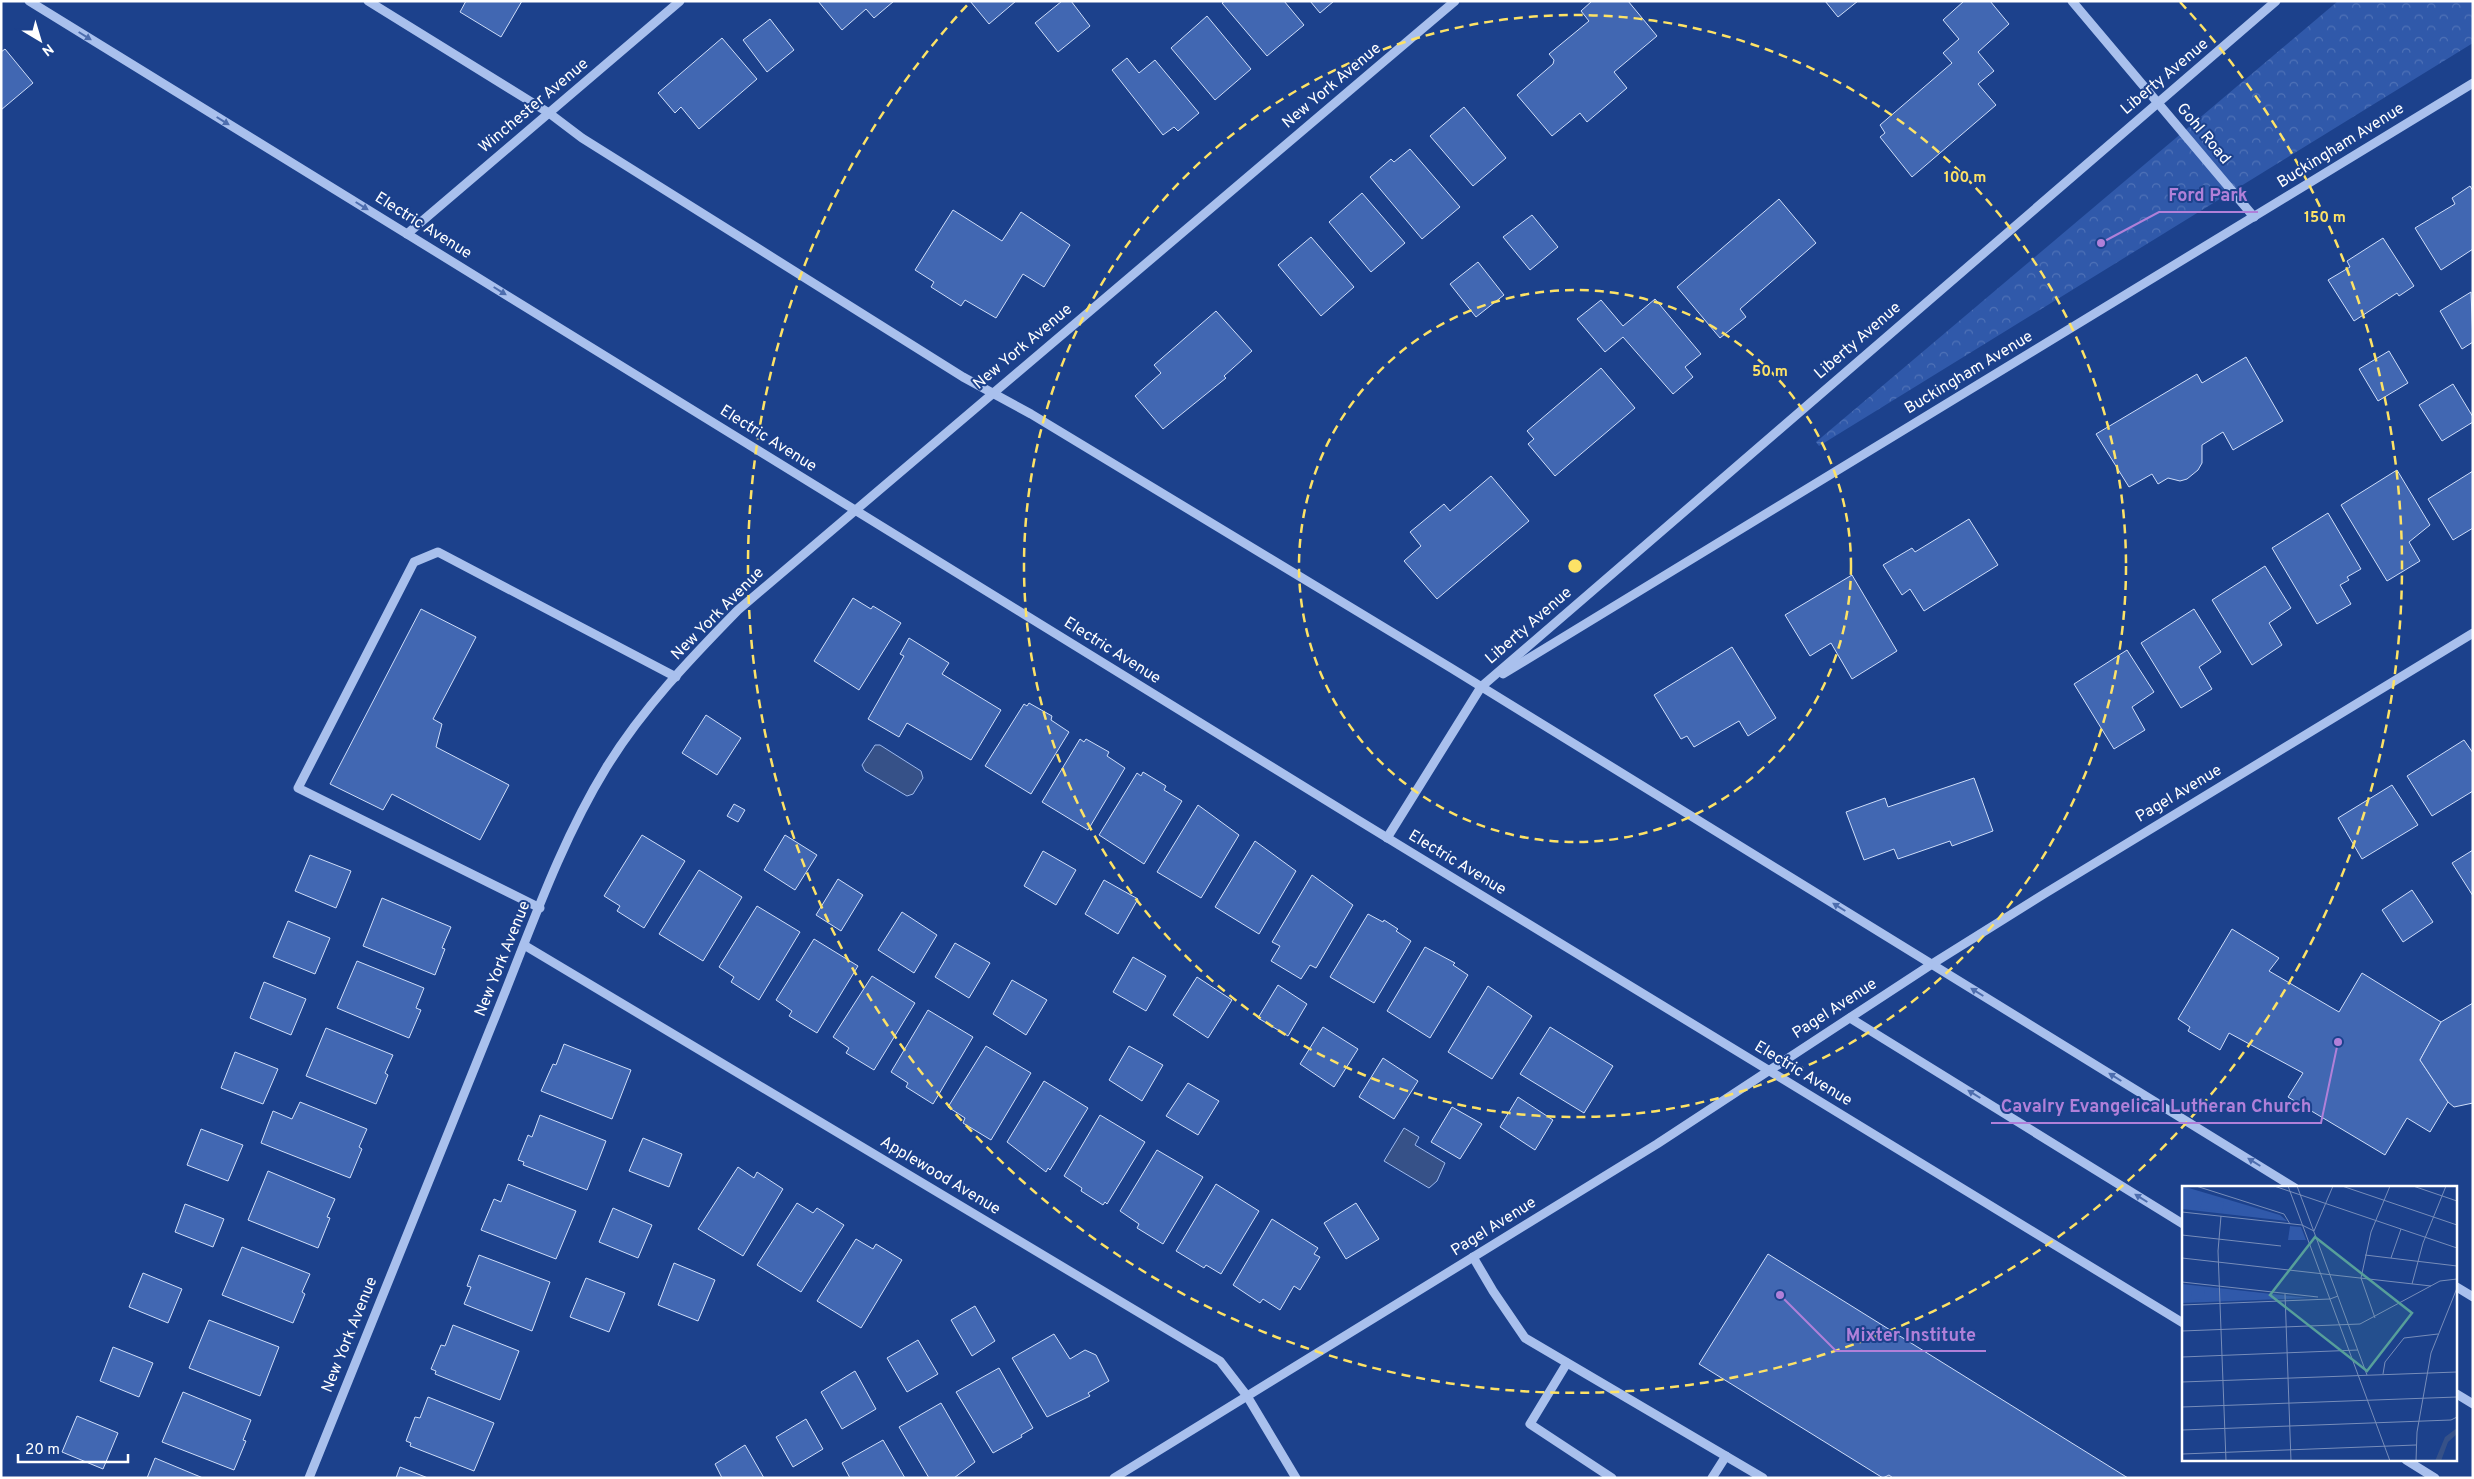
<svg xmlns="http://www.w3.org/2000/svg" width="2474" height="1479" font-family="Overpass,sans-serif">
<defs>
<pattern id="park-crowns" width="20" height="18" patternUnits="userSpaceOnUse" patternTransform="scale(1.25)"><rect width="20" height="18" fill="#3059aa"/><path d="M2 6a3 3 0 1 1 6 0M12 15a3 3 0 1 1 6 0" fill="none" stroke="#4f72b7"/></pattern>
</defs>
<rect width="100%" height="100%" fill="#1c418c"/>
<polygon fill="url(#park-crowns)" points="2338,1 2473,1 2473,43 1819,446 1816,442"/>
<g fill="#365188" stroke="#9cb9ee">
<polygon points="875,745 880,745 921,771 923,778 913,794 907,796 865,771 862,765"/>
<polygon points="1404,1128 1419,1137 1415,1145 1445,1163 1437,1181 1429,1188 1384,1161"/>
</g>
<g fill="#4167b2" stroke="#ceddf9">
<polygon points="466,1 522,1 501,37 460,12"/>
<polygon points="818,1 894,1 874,18 866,9 842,30"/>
<polygon points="970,1 1016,1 989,24"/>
<polygon points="1062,1 1071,1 1090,26 1058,52 1035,23"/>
<polygon points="1225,1 1284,1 1304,25 1267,56 1222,3"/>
<polygon points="1310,1 1334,1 1320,13"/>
<polygon points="1592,1 1628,1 1657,36 1614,72 1627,88 1587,122 1580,113 1552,136 1517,95 1553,64 1554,60 1549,54 1589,21 1581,11"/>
<polygon points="1825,1 1858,1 1838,17"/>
<polygon points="1964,1 1990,1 2009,24 1978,52 1994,71 1978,84 1996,105 1912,177 1880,137 1885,133 1880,125 1952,63 1943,53 1959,39 1943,20"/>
<polygon points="1207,16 1251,69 1215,100 1171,48"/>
<polygon points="770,19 794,50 767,72 743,40"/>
<polygon points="722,38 757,79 699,129 681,107 675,113 658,93"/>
<polygon points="5,49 33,83 1,110 1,52"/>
<polygon points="1127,58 1139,73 1155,60 1199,113 1178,131 1174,127 1163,135 1112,70"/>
<polygon points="1464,107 1506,158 1473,186 1430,136"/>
<polygon points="1410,149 1460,207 1422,239 1370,177 1391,159 1394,162"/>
<polygon points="2470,186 2473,191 2473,249 2441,270 2415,228 2455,204 2452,198"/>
<polygon points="1362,193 1405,243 1371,272 1329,222"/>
<polygon points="1779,199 1816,243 1740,309 1746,317 1720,338 1677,287"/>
<polygon points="953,210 1002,241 1021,212 1070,245 1044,287 1023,274 996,318 965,300 961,306 931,287 934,282 915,270"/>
<polygon points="1532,215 1558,247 1530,270 1503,237"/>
<polygon points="1311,237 1354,287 1321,316 1278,265"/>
<polygon points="2383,238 2414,286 2399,296 2397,293 2354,321 2328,280 2350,267 2347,261"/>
<polygon points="1478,262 1504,295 1476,317 1450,284"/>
<polygon points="2471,292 2473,342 2462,349 2440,311"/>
<polygon points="1655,299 1701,354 1685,367 1693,377 1673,394 1623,337 1605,352 1577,319 1601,300 1623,326"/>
<polygon points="1216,311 1252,351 1224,376 1226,378 1163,429 1135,396 1161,373 1154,365"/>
<polygon points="2389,351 2408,383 2378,401 2359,369"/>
<polygon points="2246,357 2283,421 2233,450 2223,432 2202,445 2202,463 2198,470 2187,479 2180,481 2168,478 2158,484 2152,474 2129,487 2096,434 2197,374 2202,383"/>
<polygon points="1601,368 1635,408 1555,476 1528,444 1534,439 1527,431"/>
<polygon points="2453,384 2473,417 2473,422 2442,441 2419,405"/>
<polygon points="2397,470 2430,525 2409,542 2420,561 2387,581 2341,505"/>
<polygon points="2473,471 2473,528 2453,540 2428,499"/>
<polygon points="1491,476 1529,521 1437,599 1404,561 1421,546 1410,532 1444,504 1450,511"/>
<polygon points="2328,513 2361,569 2347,577 2349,580 2340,585 2351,604 2317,624 2272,548"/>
<polygon points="1969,519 1998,565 1924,611 1910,589 1902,595 1883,565 1912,548 1915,552"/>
<polygon points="2265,566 2291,608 2269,623 2282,645 2252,665 2212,600"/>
<polygon points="1852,575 1897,651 1852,679 1831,643 1810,656 1785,615"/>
<polygon points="853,598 871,609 873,606 901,623 859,690 814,661"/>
<polygon points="421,609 476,637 433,719 442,724 436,747 509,785 480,840 392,794 383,810 330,784"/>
<polygon points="2194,609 2221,652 2199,667 2212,689 2181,708 2141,643"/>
<polygon points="909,638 949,663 942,674 1001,710 971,760 907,723 899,737 868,719 904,656 900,654"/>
<polygon points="1732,647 1776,718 1748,736 1739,721 1694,747 1687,736 1681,739 1654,695"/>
<polygon points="2127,650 2154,692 2132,707 2145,730 2114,749 2074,684"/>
<polygon points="1029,703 1052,716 1051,720 1069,732 1031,794 985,766 1024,704 1027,706"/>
<polygon points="706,715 741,738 717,775 682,753"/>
<polygon points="1080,739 1084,742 1086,739 1109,752 1107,756 1125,768 1088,830 1042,802"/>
<polygon points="2464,740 2473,753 2473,791 2432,816 2407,776"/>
<polygon points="1143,772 1166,786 1164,790 1182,801 1144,864 1099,835 1137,773 1141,776"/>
<polygon points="1974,778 1993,831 1952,846 1950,841 1898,859 1894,849 1864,860 1846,812 1885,798 1888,807"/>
<polygon points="2392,785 2418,825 2362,859 2338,818"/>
<polygon points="734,804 745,810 738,822 727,816"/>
<polygon points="1198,805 1239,835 1201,898 1157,872"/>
<polygon points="642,835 685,861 644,928 617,911 620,906 604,896"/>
<polygon points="785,835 817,855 795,890 764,870"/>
<polygon points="1255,841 1296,871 1259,934 1215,907"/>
<polygon points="2473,850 2473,896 2452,863"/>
<polygon points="1043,851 1076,870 1056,905 1024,886"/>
<polygon points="310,855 351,871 336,908 295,891"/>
<polygon points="699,870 742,897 703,961 659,934"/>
<polygon points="1312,875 1353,905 1316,968 1310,965 1301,979 1271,961 1280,946 1272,942"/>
<polygon points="838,879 863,895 841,931 816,915"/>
<polygon points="1104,880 1138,899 1118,934 1085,914"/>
<polygon points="2412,890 2433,922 2403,942 2382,910"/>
<polygon points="382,898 451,927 442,948 445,949 435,975 363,946"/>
<polygon points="757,906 800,932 759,1000 731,982 734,977 719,967"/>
<polygon points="902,912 937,935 914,973 878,950"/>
<polygon points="1368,914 1383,922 1384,920 1398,929 1396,931 1411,941 1374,1003 1330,977"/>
<polygon points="288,921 330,938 315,974 273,957"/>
<polygon points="2232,929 2279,958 2269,971 2339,1012 2362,973 2441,1022 2420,1060 2448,1102 2430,1132 2407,1118 2385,1155 2288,1097 2303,1073 2229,1033 2220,1050 2188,1031 2190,1027 2178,1019"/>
<polygon points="814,939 858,966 817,1033 789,1016 792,1011 776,1000"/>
<polygon points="955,943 990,963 969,998 935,977"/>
<polygon points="1425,947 1455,963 1453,965 1468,975 1430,1038 1387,1011"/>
<polygon points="1133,957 1166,976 1146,1011 1113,992"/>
<polygon points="357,961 424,988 416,1008 421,1010 409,1038 337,1008"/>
<polygon points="872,976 915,1003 874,1070 846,1053 849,1048 833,1037"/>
<polygon points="1197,977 1232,1000 1208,1038 1173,1015"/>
<polygon points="1012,980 1047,1000 1026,1035 993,1014"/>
<polygon points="264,982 306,999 291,1035 250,1018"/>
<polygon points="1278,985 1307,1004 1288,1036 1258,1018"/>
<polygon points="1488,986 1532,1016 1492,1079 1448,1052"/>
<polygon points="2473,1003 2473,1103 2454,1107 2448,1102 2420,1060 2441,1022"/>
<polygon points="928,1010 973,1037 933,1104 906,1087 908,1083 891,1072"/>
<polygon points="1323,1027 1358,1049 1334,1087 1300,1064"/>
<polygon points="1550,1027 1613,1066 1584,1113 1520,1074"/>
<polygon points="326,1028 393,1055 385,1073 388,1075 376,1104 306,1076"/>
<polygon points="564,1044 631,1070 612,1119 541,1091 553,1064 556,1065"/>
<polygon points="986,1046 1031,1073 991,1140 963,1123 965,1118 948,1107"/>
<polygon points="1129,1046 1163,1065 1142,1101 1109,1080"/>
<polygon points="235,1052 278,1069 263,1104 221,1088"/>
<polygon points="1383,1058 1418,1081 1394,1119 1359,1097"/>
<polygon points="1044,1081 1088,1108 1050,1170 1048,1168 1046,1172 1007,1142"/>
<polygon points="1188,1083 1219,1101 1198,1135 1166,1116"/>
<polygon points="1518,1097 1553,1120 1535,1150 1500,1127"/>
<polygon points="300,1102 367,1129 359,1147 362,1149 350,1178 261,1143 273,1111 292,1119"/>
<polygon points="1452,1107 1482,1124 1460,1159 1431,1142"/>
<polygon points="540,1115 606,1141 587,1190 523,1165 524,1162 518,1160 528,1135 532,1137"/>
<polygon points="1100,1115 1145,1142 1107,1204 1105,1202 1103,1205 1081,1191 1082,1188 1064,1176"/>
<polygon points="201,1129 243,1145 228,1181 187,1165"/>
<polygon points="643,1138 682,1154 669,1187 629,1171"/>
<polygon points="1157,1150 1203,1177 1163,1244 1137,1228 1139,1224 1120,1211"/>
<polygon points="738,1167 754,1178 757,1172 783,1189 743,1256 698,1229"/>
<polygon points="268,1171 335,1199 327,1217 330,1218 318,1248 248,1220"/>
<polygon points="508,1184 576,1211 556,1259 481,1230 494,1199 501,1202"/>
<polygon points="1216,1184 1259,1211 1221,1274 1206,1265 1204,1268 1176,1251"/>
<polygon points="797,1203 813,1213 817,1208 844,1225 801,1292 757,1265"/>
<polygon points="1356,1203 1379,1239 1346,1259 1324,1223"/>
<polygon points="185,1204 224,1219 213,1247 175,1232"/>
<polygon points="613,1208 652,1225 638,1258 599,1242"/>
<polygon points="1272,1219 1318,1248 1314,1254 1320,1257 1300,1290 1294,1286 1280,1310 1263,1299 1260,1303 1233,1285"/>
<polygon points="856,1239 873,1249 876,1244 902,1260 861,1328 817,1301"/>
<polygon points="242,1247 310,1274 302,1292 305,1294 293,1323 222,1295"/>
<polygon points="1768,1254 2128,1478 1893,1478 1889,1475 1883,1478 1699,1364"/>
<polygon points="479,1255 550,1282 532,1331 464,1304 471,1287 467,1286"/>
<polygon points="674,1263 715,1280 698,1321 658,1305"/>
<polygon points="143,1273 182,1289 168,1323 129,1307"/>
<polygon points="586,1278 625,1293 609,1332 570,1317"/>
<polygon points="975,1306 995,1341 972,1356 951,1320"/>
<polygon points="209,1320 279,1347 260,1396 189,1368"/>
<polygon points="453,1325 519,1351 500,1400 435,1374 436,1371 431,1369 441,1345 445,1346"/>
<polygon points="1054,1334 1070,1359 1085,1350 1096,1355 1109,1381 1088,1393 1090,1396 1047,1417 1012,1358"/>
<polygon points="918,1340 938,1374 907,1392 887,1358"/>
<polygon points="113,1347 153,1363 139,1397 100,1381"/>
<polygon points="999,1368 1033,1428 1021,1435 1022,1437 993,1453 956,1392"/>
<polygon points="855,1371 876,1409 842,1429 821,1392"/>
<polygon points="183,1392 251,1420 243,1440 246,1441 234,1470 162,1442"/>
<polygon points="428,1397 494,1423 474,1471 410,1446 411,1443 406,1441 415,1417 420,1418"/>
<polygon points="941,1403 975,1462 954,1478 929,1478 899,1427"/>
<polygon points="77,1416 118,1433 103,1469 62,1452"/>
<polygon points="806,1419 823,1449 793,1467 776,1437"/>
<polygon points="883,1440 905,1478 850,1478 842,1463"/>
<polygon points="745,1445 764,1478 722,1478 715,1464"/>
<polygon points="155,1458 203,1478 147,1478"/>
<polygon points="400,1467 428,1478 396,1478"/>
</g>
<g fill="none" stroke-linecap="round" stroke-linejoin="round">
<g stroke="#a9c0ed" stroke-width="9">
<polyline points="29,1 1358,820 2183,1323"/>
<polyline points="368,1 549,113 582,138 963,377 1031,414 1451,668 2295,1188"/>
<polyline points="2072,1 2254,217"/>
<polyline points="407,234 680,1"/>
<polyline points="1503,674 2473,83"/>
<polyline points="1387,838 1481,687 2276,1"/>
<polyline points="540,908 298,788 414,562 438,552 676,677"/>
<polyline points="524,945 1220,1361 1247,1396 1296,1478"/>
<polyline points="1850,1018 2183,1224"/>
<polyline points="1473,1257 1493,1291 1525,1338 1763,1478"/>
<polyline points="2455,1286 2473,1297"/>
<polyline points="1567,1363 1530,1424 1612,1478"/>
<polyline points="2455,1393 2473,1404"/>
<polyline points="2406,1460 2435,1478"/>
<path d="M309,1478C369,1327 430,1177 491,1027C527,940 557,848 606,768C642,709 691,658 738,610L1455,1"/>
<polyline points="1114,1478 1657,1144 1932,964 2044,894 2473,633"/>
<polyline points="1712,1478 1726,1456"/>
</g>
</g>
<defs><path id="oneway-solid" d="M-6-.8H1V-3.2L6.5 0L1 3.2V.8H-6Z" transform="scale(1.25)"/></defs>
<g fill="#4d6dae">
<use href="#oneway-solid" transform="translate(85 36) rotate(32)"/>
<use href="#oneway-solid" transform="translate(223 121) rotate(32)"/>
<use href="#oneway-solid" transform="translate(362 206) rotate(32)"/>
<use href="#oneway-solid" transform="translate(500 291) rotate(32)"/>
<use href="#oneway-solid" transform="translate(1839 907) rotate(-148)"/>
<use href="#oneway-solid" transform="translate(1977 992) rotate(-148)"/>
<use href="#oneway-solid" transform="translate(2115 1077) rotate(-148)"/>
<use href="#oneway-solid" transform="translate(1974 1094) rotate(-148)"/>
<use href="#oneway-solid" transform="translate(2254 1162) rotate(-148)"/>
<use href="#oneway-solid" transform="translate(2141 1198) rotate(-148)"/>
</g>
<g fill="none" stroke="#fde266" stroke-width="2.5" stroke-dasharray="9 6">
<circle cx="1575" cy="566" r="276"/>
<circle cx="1575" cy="566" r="551"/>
<path d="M2180 2A827 827 0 1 1 970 2"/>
</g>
<g text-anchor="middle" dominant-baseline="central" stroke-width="4" stroke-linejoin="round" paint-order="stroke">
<g font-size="16" fill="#fff" stroke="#1c418c">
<text transform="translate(2165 77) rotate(-40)">Liberty Avenue</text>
<text transform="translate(1332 86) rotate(-40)">New York Avenue</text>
<text transform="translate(534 106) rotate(-40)">Winchester Avenue</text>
<text transform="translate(2203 134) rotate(50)">Gohl Road</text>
<text transform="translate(2341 146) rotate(-32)">Buckingham Avenue</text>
<text transform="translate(423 226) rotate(32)">Electric Avenue</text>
<text transform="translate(1858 341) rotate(-41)">Liberty Avenue</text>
<text transform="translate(1023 347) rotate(-40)">New York Avenue</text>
<text transform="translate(1969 373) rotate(-31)">Buckingham Avenue</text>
<text transform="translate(768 439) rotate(32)">Electric Avenue</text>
<text transform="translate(718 614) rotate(-45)">New York Avenue</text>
<text transform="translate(1529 626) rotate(-41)">Liberty Avenue</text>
<text transform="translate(1112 651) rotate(32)">Electric Avenue</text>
<text transform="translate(2179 794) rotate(-31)">Pagel Avenue</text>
<text transform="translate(1457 863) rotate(31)">Electric Avenue</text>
<text transform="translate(503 959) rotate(-68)">New York Avenue</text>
<text transform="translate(1835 1009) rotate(-33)">Pagel Avenue</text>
<text transform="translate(1803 1074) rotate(31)">Electric Avenue</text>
<text transform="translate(940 1176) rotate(31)">Applewood Avenue</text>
<text transform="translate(1494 1227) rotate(-32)">Pagel Avenue</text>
<text transform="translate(350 1335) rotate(-68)">New York Avenue</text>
</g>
</g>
<g transform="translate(2182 1186)">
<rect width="275" height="275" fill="#1c418c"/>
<path d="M108,40L119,41L124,54H106Z" fill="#3059aa"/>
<path d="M0,0L98,29L105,35L0,23ZM0,98L127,112L0,117Z" fill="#3059aa"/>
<path d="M22,9L42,16L40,26L18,23ZM9 107a7 7 0 1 1 14 0a7 7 0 1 1-14 0Z" fill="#3059aa"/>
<path d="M275,242V248L266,256L259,275H253L263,251Z" fill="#365188"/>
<path fill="none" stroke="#778dba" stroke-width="1" d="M14,0L102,28L108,38M92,0L275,62M106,0L208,275M115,0L185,189M160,0L275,39M231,0L275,15M0,26L120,39L132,45L151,0M39,30L36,65L44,275M0,49L99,60M183,69L275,80M0,72L249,100M209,72L219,43M0,96L136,111M230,98L241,57L264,0M103,108L109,275M0,119L148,113L156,110M193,132L179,92L189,46L208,0M0,145L178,138L258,95L275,93M0,171L176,164M201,188L203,176L222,152L256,148M0,196L275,186M0,221L275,211M0,244L269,234L275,231M0,268L234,259M234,275L235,246L249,167L275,102"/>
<path fill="#579f9a" fill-opacity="0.15" stroke="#579f9a" stroke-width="2.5" d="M133,51L230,127L185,185L88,109Z"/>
<rect width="275" height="275" fill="none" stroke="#fff" stroke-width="2.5"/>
</g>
<circle cx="1575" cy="566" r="8" fill="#fde266" stroke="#1c418c" stroke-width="2.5"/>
<g font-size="15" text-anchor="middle" font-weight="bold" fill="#fde266" stroke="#1c418c" stroke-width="4" stroke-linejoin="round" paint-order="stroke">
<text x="1965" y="182">100 m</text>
<text x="2325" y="222">150 m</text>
<text x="1770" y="376">50 m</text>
</g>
<path fill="none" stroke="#b080d9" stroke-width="2" d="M2101 243L2159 212H2258M2338 1042L2321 1123H1991M1780 1295L1836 1351H1986"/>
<g fill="#b080d9" stroke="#1c418c" stroke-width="2">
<circle cx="2101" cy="243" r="5"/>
<circle cx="2338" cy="1042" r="5"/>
<circle cx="1780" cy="1295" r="5"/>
</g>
<g font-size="18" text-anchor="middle" font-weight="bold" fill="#b080d9" stroke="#1c418c" stroke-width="4" stroke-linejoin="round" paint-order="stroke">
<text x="2208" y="201">Ford Park</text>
<text x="2156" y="1112">Cavalry Evangelical Lutheran Church</text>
<text x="1911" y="1341">Mixter Institute</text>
</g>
<rect width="2474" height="1479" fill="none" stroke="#ffffff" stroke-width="5"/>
<g transform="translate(40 40) rotate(142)" stroke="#1c418c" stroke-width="4" paint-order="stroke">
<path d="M0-4L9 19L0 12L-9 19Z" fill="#ffffff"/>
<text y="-8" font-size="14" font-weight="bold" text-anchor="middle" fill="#ffffff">N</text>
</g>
<path d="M18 1454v8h110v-8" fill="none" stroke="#ffffff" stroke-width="2.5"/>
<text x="25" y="1454" font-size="15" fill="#ffffff" stroke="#1c418c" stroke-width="4" paint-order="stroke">20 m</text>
</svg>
